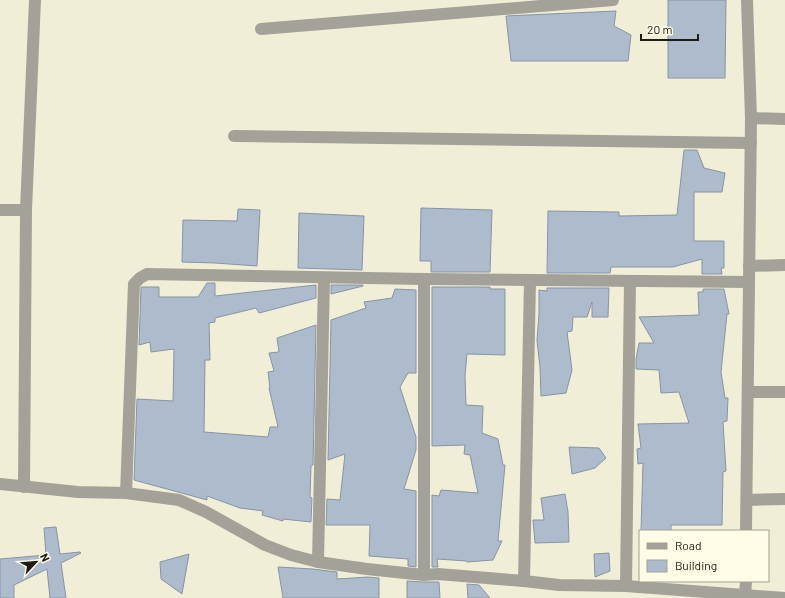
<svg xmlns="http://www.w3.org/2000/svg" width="785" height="598" font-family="Barlow,sans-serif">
<rect width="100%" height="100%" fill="#f1eed8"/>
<g fill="#aebbcc" stroke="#8894a5">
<polygon points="668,0 726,0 725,78 668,78"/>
<polygon points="616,11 614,26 631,35 628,61 511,61 506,16 527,15"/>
<polygon points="684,150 697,150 704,168 725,173 722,192 694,192 694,241 724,241 724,268 721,268 722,274 702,274 702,259 673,267 611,267 610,273 547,273 548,211 619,212 619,216 677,215"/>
<polygon points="421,208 492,210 490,272 431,272 431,261 420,261"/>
<polygon points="238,209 260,210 257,266 215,263 182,262 183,220 237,221"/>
<polygon points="299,213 364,216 362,270 298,268"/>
<polygon points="207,283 215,283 215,296 316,285 316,298 259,313 256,308 215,318 215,322 209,323 210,360 205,360 204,432 268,437 270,427 278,427 269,388 270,388 268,372 274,371 269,353 279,352 277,338 316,325 313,465 311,466 310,497 312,498 311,522 283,519 283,521 262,515 263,511 240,508 207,496 207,500 134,480 137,399 173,401 174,349 151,352 150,342 139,345 141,287 159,287 159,297 198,297"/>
<polygon points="331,285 363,285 363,286 331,294"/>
<polygon points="432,287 490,287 490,289 505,289 505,355 467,354 465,376 466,405 483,406 482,433 498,439 503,465 505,465 498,541 502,541 493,560 467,562 467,561 437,559 438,567 432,567 432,495 439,496 441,490 478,493 470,455 464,454 465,445 432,446"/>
<polygon points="547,288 609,288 608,317 592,317 592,302 587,317 573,317 572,331 567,332 572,370 566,393 541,396 540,367 537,341 539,314 539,290 547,291"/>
<polygon points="395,289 416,290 416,373 408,373 400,387 416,437 416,450 404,489 416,491 416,567 408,566 408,559 369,556 370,525 326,525 327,499 340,500 345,454 328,460 331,320 366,308 364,302 392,298"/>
<polygon points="703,289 724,289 729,314 727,314 721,372 725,398 728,398 727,421 723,422 726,471 723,472 722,525 671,525 671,531 641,531 643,463 638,464 637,449 641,448 638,424 689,423 679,392 661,393 659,370 636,369 636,359 639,343 654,343 639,317 699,315 698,292 703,292"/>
<polygon points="569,447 599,448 606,458 595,468 572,474"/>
<polygon points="565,494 568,512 569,542 535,543 533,520 544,520 541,498"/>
<polygon points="56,527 60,554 80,552 81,553 61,563 66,598 50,598 47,569 14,585 14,598 0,598 0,559 46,555 44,528"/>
<polygon points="609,553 610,571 595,577 594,554"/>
<polygon points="189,554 182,594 161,579 160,562"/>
<polygon points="278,567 313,569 337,572 337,579 367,577 379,578 379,598 283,598"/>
<polygon points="407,581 423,582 439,582 440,598 407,598"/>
<polygon points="467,584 479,585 490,598 468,598"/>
</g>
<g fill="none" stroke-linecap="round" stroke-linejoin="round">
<g stroke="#a3a198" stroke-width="12">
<polyline points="261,29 613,0"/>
<polyline points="751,118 785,119"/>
<polyline points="234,136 751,143"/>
<polyline points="0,210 26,210"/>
<polyline points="749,266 785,265"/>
<polyline points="424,279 424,575"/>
<polyline points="748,392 785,392"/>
<polyline points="0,484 78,492 126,493 179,500 206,512 265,545 291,555 318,562 367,569 424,575 438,574 524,581 559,585 626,586 785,598"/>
<polyline points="24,487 26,210 35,0"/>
<polyline points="126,493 134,284 140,278 147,274 424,279 749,282"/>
<polyline points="747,500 785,499"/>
<polyline points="746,531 751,118 747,0"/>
<polyline points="318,562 324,278"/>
<polyline points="524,581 530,280"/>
<polyline points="626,586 630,281"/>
<polyline points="745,595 746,581"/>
</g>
</g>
<rect x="639" y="530" width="130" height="52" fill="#fefbe6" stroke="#a4a292"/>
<rect x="647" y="543" width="20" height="6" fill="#a3a198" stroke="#a4a292"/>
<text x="675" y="550" font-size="12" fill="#1d1c14">Road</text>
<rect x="647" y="560" width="20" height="12" fill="#aebbcc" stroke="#a4a292"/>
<text x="675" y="570" font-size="12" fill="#1d1c14">Building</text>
<g transform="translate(36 562) rotate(64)" stroke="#fefbe6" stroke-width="3" paint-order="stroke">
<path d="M0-3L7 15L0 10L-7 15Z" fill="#1d1c14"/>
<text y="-6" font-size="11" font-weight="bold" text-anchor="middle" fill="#1d1c14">N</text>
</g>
<path d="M641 34v6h57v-6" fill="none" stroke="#1d1c14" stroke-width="2"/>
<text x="647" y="34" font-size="12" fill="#1d1c14" stroke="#fefbe6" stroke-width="3" paint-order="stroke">20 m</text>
</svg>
